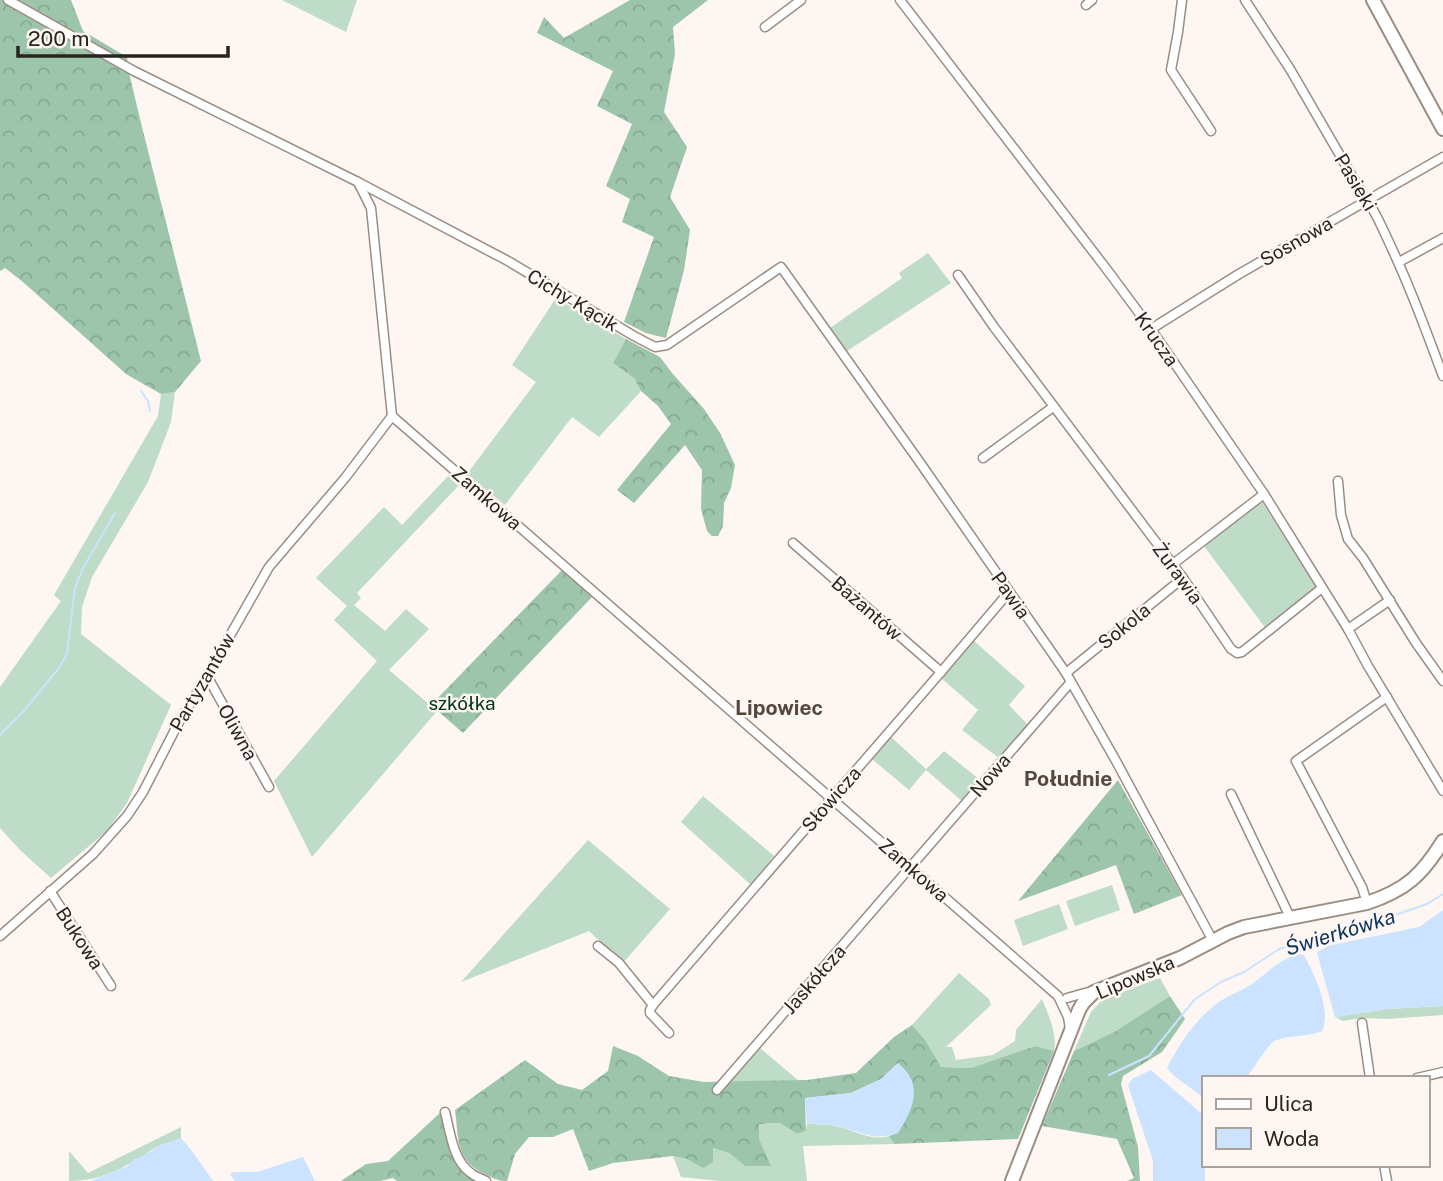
<svg xmlns="http://www.w3.org/2000/svg" width="1443" height="1181" font-family="'Public Sans',sans-serif">
<defs>
<pattern id="forest-crowns" width="20" height="18" patternUnits="userSpaceOnUse" patternTransform="scale(1.75)"><rect width="20" height="18" fill="#9cc5ab"/><path d="M2 6a3 3 0 1 1 6 0M12 15a3 3 0 1 1 6 0" fill="none" stroke="#87a993"/></pattern>
</defs>
<rect width="100%" height="100%" fill="#fdf6f2"/>
<g fill="#bedcc8">
<polygon points="282,0 357,0 346,32"/>
<polygon points="928,253 951,283 847,351 830,328 902,278 899,273"/>
<polygon points="556,298 626,339 613,363 634,378 641,391 599,437 572,417 505,505 467,474 536,382 512,365"/>
<polygon points="175,392 171,422 148,482 92,577 82,607 81,634 171,705 127,803 107,831 51,878 21,851 0,828 0,687 61,601 54,595 158,416 161,394"/>
<polygon points="450,474 460,484 357,593 361,598 354,605 385,631 406,609 429,629 389,670 437,711 312,857 274,781 377,661 334,620 347,606 316,578 384,507 402,525"/>
<polygon points="1262,502 1317,586 1266,629 1204,546"/>
<polygon points="973,640 1025,686 1009,705 1028,725 999,758 962,730 978,710 941,678"/>
<polygon points="891,737 926,769 944,751 980,780 962,801 926,770 909,790 872,759"/>
<polygon points="703,796 774,856 751,885 681,822"/>
<polygon points="588,840 670,909 623,963 589,931 461,982"/>
<polygon points="1112,885 1120,910 1075,926 1066,901"/>
<polygon points="1059,904 1068,929 1023,946 1014,920"/>
<path d="M959,973L989,999L991,1005L946,1047H952L956,1060L993,1055L1015,1041L1016,1030L1042,999C1048,1014 1058,1035 1054,1051L1035,1046L971,1068L941,1067L926,1041L912,1025Z"/>
<polygon points="1160,978 1170,996 1114,1032 1074,1051 1091,1012 1103,999"/>
<polygon points="1443,1006 1443,1015 1387,1019 1362,1018 1343,1021 1335,1017 1387,1009"/>
<polygon points="760,1048 799,1081 730,1082"/>
<path d="M780,1123L797,1134L806,1131L807,1123C816,1125 825,1124 835,1126C853,1129 870,1142 889,1136L894,1144L803,1146L807,1181H720L681,1177L673,1156L687,1159L703,1167L713,1148L729,1153L745,1166L770,1165L759,1139V1124Z"/>
<path d="M181,1127V1138C173,1142 163,1143 155,1148C127,1166 104,1181 69,1181V1151L88,1173Z"/>
</g>
<g fill="url(#forest-crowns)">
<polygon points="0,0 71,0 83,31 127,57 130,77 142,127 201,361 175,392 161,394 126,374 23,282 5,268 0,271"/>
<polygon points="630,0 708,0 673,27 675,54 664,112 687,147 670,197 690,230 684,270 666,338 646,333 624,322 654,237 622,222 630,199 606,186 632,124 597,106 613,71 537,33 544,17 564,38"/>
<polygon points="626,339 660,357 672,373 704,409 720,433 735,465 731,488 724,503 723,526 718,536 712,536 707,531 701,509 702,470 685,445 634,503 617,490 671,424 658,406 641,391 634,378 613,363"/>
<polygon points="562,570 592,597 463,733 431,705"/>
<polygon points="1118,780 1182,895 1134,914 1116,865 1018,901"/>
<polygon points="1170,996 1185,1019 1162,1052 1123,1076 1121,1084 1138,1147 1140,1181 1127,1181 1134,1178 1117,1139 1042,1126 1074,1051 1114,1032"/>
<path d="M912,1025L926,1041L941,1067L971,1068L1035,1046L1054,1051L1018,1139L894,1144L889,1136L898,1133V1063L881,1079L851,1093L805,1098L806,1131L797,1134L780,1123L759,1124V1139L771,1166H745L729,1153L713,1148V1162L703,1168L687,1159L673,1156L613,1163L589,1171L573,1129L553,1137H529L515,1154L507,1181C499,1181 495,1179 487,1175C455,1161 459,1140 455,1110L525,1060L558,1084L582,1090L608,1071L613,1046L638,1056L669,1076L704,1082L807,1080L856,1073L894,1037Z"/>
<path d="M441,1112C445,1136 451,1169 475,1181H397L393,1178L380,1181H341L366,1164L388,1161Z"/>
</g>
<g fill="#cbe3fe">
<polygon points="1443,910 1443,1006 1387,1009 1335,1017 1317,953 1327,946 1419,927"/>
<path d="M1298,954L1304,955C1314,975 1332,1009 1322,1031C1308,1037 1285,1035 1273,1042C1267,1046 1252,1071 1246,1078H1203V1097L1174,1076L1167,1068C1180,1042 1198,1016 1222,1000C1232,994 1243,990 1252,984C1269,972 1277,961 1298,954Z"/>
<path d="M898,1063C924,1084 914,1108 898,1133C870,1142 862,1131 836,1126C826,1124 817,1125 807,1123L805,1098L852,1093L881,1079Z"/>
<polygon points="1151,1070 1203,1115 1203,1165 1205,1165 1205,1181 1153,1181 1153,1161 1128,1085 1132,1079"/>
<polygon points="181,1138 192,1151 213,1181 90,1181 128,1166 133,1160 152,1151 156,1147"/>
<polygon points="303,1157 315,1181 235,1181 230,1174 234,1172 257,1172"/>
</g>
<g fill="none" stroke-linecap="round" stroke-linejoin="round">
<g stroke="#cbe3fe" stroke-width="2">
<polyline points="141,391 148,401 150,411"/>
<polyline points="0,735 21,714 59,668 67,654 75,588 83,568 115,513"/>
<polyline points="1109,1075 1149,1056 1195,999 1221,982 1244,972 1279,949 1366,925 1427,904 1443,894"/>
</g>
<g stroke="#9c8d83" stroke-width="11">
<g id="street">
<polyline points="8,0 134,71 358,182 371,208 392,416 1058,996 1068,1017 1070,1029"/>
<polyline points="900,0 1108,271 1151,329 1264,494 1348,629 1368,666 1443,791"/>
<polyline points="1182,0 1178,32 1171,70 1211,131"/>
<path d="M1245,0L1290,69L1363,195C1374,208 1380,223 1387,238C1409,284 1425,328 1443,376"/>
<polyline points="1086,5 1092,0"/>
<polyline points="765,27 801,0"/>
<polyline points="358,182 508,261 634,336 655,347 667,345 781,267 921,464 1066,673 1116,761 1213,941"/>
<polyline points="1399,262 1443,238"/>
<polyline points="958,275 994,327 1183,578 1231,649 1237,653 1242,652 1322,588"/>
<polyline points="1151,329 1239,274 1443,157"/>
<polyline points="983,458 1053,407"/>
<polyline points="1338,481 1341,515 1348,539 1363,558 1416,643 1443,681"/>
<polyline points="793,543 941,672"/>
<polyline points="1173,564 1264,494"/>
<polyline points="1348,629 1390,600"/>
<polyline points="1066,673 1183,578"/>
<polyline points="207,676 269,787"/>
<polyline points="1231,794 1290,917"/>
<polyline points="50,891 111,986"/>
<polyline points="1367,903 1362,887 1296,761 1387,697"/>
<polyline points="0,936 93,854 127,816 143,792 179,722 207,676 269,567 345,478 392,416"/>
<polyline points="598,946 619,963 653,1005 941,672 1009,592"/>
<polyline points="1067,998 1092,991"/>
<polyline points="653,1005 650,1010 650,1013 669,1033"/>
<polyline points="1362,1023 1370,1078"/>
<polyline points="1417,1078 1443,1072"/>
<polyline points="717,1090 1070,683"/>
<path d="M445,1112C450,1131 453,1161 471,1173C475,1177 481,1178 486,1181"/>
<polyline points="1384,1165 1387,1181"/>
</g>
</g>
<g stroke="#9c8d83" stroke-width="16">
<g id="secondary">
<polyline points="1373,0 1443,129"/>
<path d="M1012,1181L1079,1010L1083,1003L1094,992L1180,958L1228,933L1244,927L1367,903C1406,890 1422,875 1443,841"/>
</g>
</g>
<use href="#street" stroke="#fff" stroke-width="8"/>
<use href="#secondary" stroke="#fff" stroke-width="12"/>
</g>
<g text-anchor="middle" dominant-baseline="central" stroke-width="5" stroke-linejoin="round" paint-order="stroke">
<g font-size="19" fill="#2a2420" stroke="#fdf6f2">
<text transform="translate(1356 182) rotate(59)">Pasieki</text>
<text transform="translate(1296 241) rotate(-30)">Sosnowa</text>
<text transform="translate(573 300) rotate(31)">Cichy Kącik</text>
<text transform="translate(1157 339) rotate(55)">Krucza</text>
<text transform="translate(487 498) rotate(41)">Zamkowa</text>
<text transform="translate(1178 573) rotate(54)">Żurawia</text>
<text transform="translate(1011 595) rotate(55)">Pawia</text>
<text transform="translate(867 608) rotate(41)">Bażantów</text>
<text transform="translate(1124 626) rotate(-39)">Sokola</text>
<text transform="translate(202 682) rotate(-60)">Partyzantów</text>
<text transform="translate(238 732) rotate(61)">Oliwna</text>
<text transform="translate(990 775) rotate(-49)">Nowa</text>
<text transform="translate(831 799) rotate(-49)">Słowicza</text>
<text transform="translate(914 870) rotate(41)">Zamkowa</text>
<text transform="translate(80 938) rotate(57)">Bukowa</text>
<text transform="translate(1135 977) rotate(-23)">Lipowska</text>
<text transform="translate(814 979) rotate(-49)">Jaskółcza</text>
</g>
<g font-size="19" fill="#00331b" stroke="#fdf6f2">
<text x="462" y="703">szkółka</text>
</g>
<g font-size="21" font-weight="bold" fill="#54473e" stroke="#fdf6f2">
<text x="779" y="707">Lipowiec</text>
<text x="1068" y="778">Południe</text>
</g>
<g font-size="21" font-style="italic" fill="#0a345d" stroke="#fdf6f2">
<text transform="translate(1340 932) rotate(-17)">Świerkówka</text>
</g>
</g>
<rect x="1202" y="1076" width="228" height="91" fill="#fdf6f2" stroke="#a9a29e" stroke-width="2"/>
<rect x="1216" y="1099" width="35" height="10" fill="#ffffff" stroke="#a9a29e" stroke-width="2"/>
<text x="1264" y="1111" font-size="21" fill="#2a2420">Ulica</text>
<rect x="1216" y="1128" width="35" height="21" fill="#cbe3fe" stroke="#a9a29e" stroke-width="2"/>
<text x="1264" y="1146" font-size="21" fill="#2a2420">Woda</text>
<path d="M18 46v10h210v-10" fill="none" stroke="#2a2420" stroke-width="3.5"/>
<text x="28" y="46" font-size="21" fill="#2a2420" stroke="#fdf6f2" stroke-width="5" paint-order="stroke">200 m</text>
</svg>
